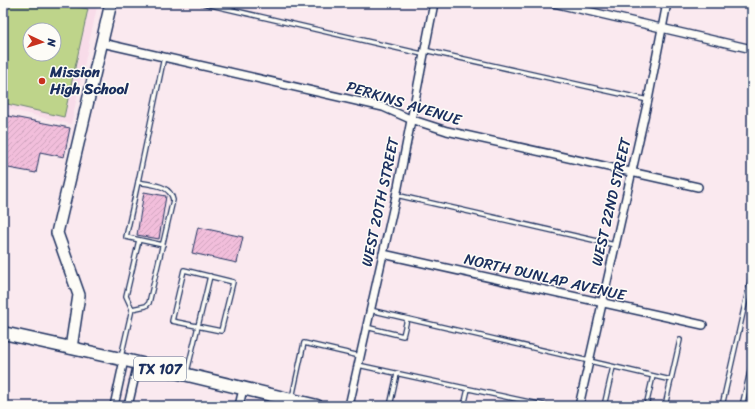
<svg xmlns="http://www.w3.org/2000/svg" width="755" height="409" font-family="Sriracha,sans-serif">
<defs>
<pattern id="building-hatch" width="6" height="6" patternUnits="userSpaceOnUse"><rect width="6" height="6" fill="#f2bedb"/><path d="M-1 1l2-2M0 6l6-6M5 7l2-2" fill="none" stroke="#cfa4be"/></pattern>
</defs>
<rect width="100%" height="100%" fill="#fae9ef"/>
<filter id="ink" filterUnits="userSpaceOnUse"><feTurbulence type="fractalNoise" baseFrequency=".025" numOctaves="2"/><feDisplacementMap in="SourceGraphic" scale="8" xChannelSelector="R" yChannelSelector="G"/><feConvolveMatrix kernelMatrix="1 2 1 2 8 2 1 2 1" color-interpolation-filters="sRGB"/></filter>
<g filter="url(#ink)">
<path fill="#f8dce9" fill-rule="evenodd" d="M3,3H98L71,124L3,108ZM30,30H54V54H30Z"/>
<path fill="#bed48a" stroke="#6c8274" fill-rule="evenodd" d="M3,3H60L88,9L64,117L3,103ZM30,30H54V54H30Z"/>
<g fill="url(#building-hatch)" stroke="#1b2f5e">
<polygon points="3,115 70,128 64,157 40,152 36,173 3,167"/>
<polygon points="144,192 166,196 159,239 137,235"/>
<polygon points="198,227 243,237 237,263 192,253"/>
</g>
<g fill="none" stroke-linecap="round" stroke-linejoin="round">
<g stroke="#1b2f5e" stroke-width="6">
<g id="lane">
<polyline points="202,3 422,54"/>
<polyline points="424,50 648,100"/>
<polyline points="138,182 164,57"/>
<polyline points="396,195 615,245"/>
<polygon points="184,270 233,282 221,331 172,321"/>
<path d="M132,309L146,306L149,303L173,200C170,184 151,185 138,182L126,237L163,245"/>
<polyline points="370,310 671,380"/>
<polyline points="366,327 403,336 407,319"/>
<polyline points="121,357 132,309 126,296 139,240"/>
<polyline points="358,365 548,406"/>
<polyline points="187,372 210,276"/>
<polyline points="292,398 304,343 360,356"/>
<polyline points="390,406 397,374"/>
<polyline points="464,406 468,389"/>
<polyline points="604,406 613,367"/>
<polyline points="646,406 653,376"/>
<polyline points="665,406 680,340"/>
<polyline points="722,406 752,273"/>
<polyline points="742,406 752,363"/>
</g>
</g>
<g stroke="#1b2f5e" stroke-width="10">
<g id="street">
<polyline points="553,3 752,49"/>
<polyline points="102,43 383,107 410,119 447,131 698,187"/>
<polyline points="383,254 703,325"/>
<polyline points="114,406 124,360"/>
<polyline points="128,406 138,363"/>
<polyline points="239,406 243,389"/>
<polyline points="349,406 398,187 434,3"/>
<polyline points="579,406 648,100 667,3"/>
</g>
</g>
<g stroke="#1b2f5e" stroke-width="14">
<polyline id="secondary" points="71,348 79,295 57,233 111,3"/>
</g>
<g stroke="#1b2f5e" stroke-width="15">
<polyline id="primary" points="3,333 121,359 317,406"/>
</g>
<use href="#lane" stroke="#fdfcf7" stroke-width="3.5"/>
<use href="#street" stroke="#fdfcf7" stroke-width="7"/>
<use href="#secondary" stroke="#fdfcf7" stroke-width="11"/>
<use href="#primary" stroke="#fdfcf7" stroke-width="12"/>
</g>
</g>
<circle fill="#c8321e" stroke="#fdfcf7" stroke-width="1.5" cx="42" cy="81" r="4"/>
<g text-anchor="middle" dominant-baseline="central" stroke-width="3" stroke-linejoin="round" paint-order="stroke">
<rect fill="#fdfcf7" stroke="#5f6c8c" stroke-width="1" x="134" y="357" width="52" height="24" rx="3"/>
<g font-size="14" font-weight="bold" fill="#1b2f5e">
<text x="160" y="369">TX 107</text>
</g>
<g font-size="15" font-weight="bold" fill="#1b2f5e" stroke="#fdfcf7" text-anchor="start">
<text x="50" y="72">Mission<tspan x="50" dy="17">High School</tspan></text>
</g>
<g font-size="15" fill="#1b2f5e" stroke="#fdfcf7">
<text transform="translate(404 103) rotate(17)">PERKINS AVENUE</text>
<text transform="translate(380 202) rotate(-78)">WEST 20TH STREET</text>
<text transform="translate(611 202) rotate(-77)">WEST 22ND STREET</text>
<text transform="translate(545 277) rotate(13)">NORTH DUNLAP AVENUE</text>
</g>
</g>
<rect width="755" height="409" fill="none" stroke="#fdfcf7" stroke-width="16"/>
<rect x="8" y="8" width="739" height="393" fill="none" stroke="#1b2f5e" stroke-width="1.5" filter="url(#ink)"/>
<g transform="translate(42 42) rotate(94)"><circle r="19" fill="#fdfcf7" stroke="#a3aaba"/>
<path d="M0-3L7 15L0 10L-7 15Z" fill="#c8321e"/>
<text y="-6" font-size="11" font-weight="bold" text-anchor="middle" fill="#1b2f5e">N</text>
</g>
</svg>
